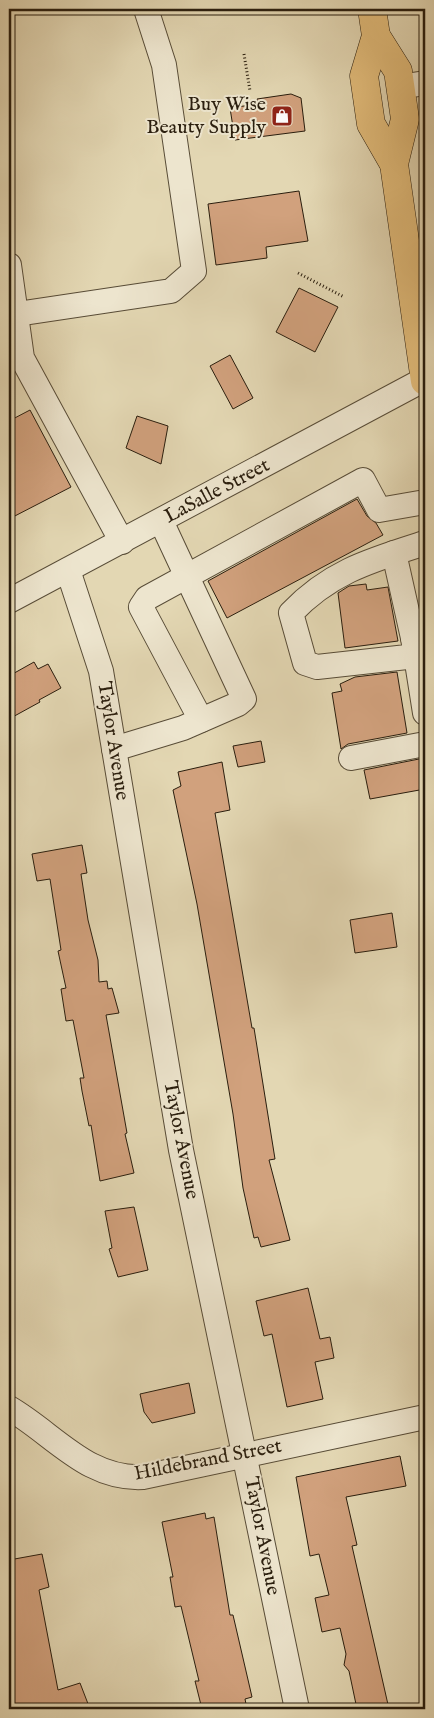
<svg xmlns="http://www.w3.org/2000/svg" width="434" height="1718" font-family="'IM FELL English',serif">
<rect width="100%" height="100%" fill="#e3d7b3"/>
<filter id="stains"><feTurbulence type="fractalNoise" baseFrequency=".004" numOctaves="4"/><feColorMatrix values="0 0 0 0 .2 0 0 0 0 .09 0 0 0 0 .02 0 0 0 .5 -.17"/></filter>
<radialGradient id="worn" r=".72"><stop offset=".6" stop-color="#630" stop-opacity="0"/><stop offset="1" stop-color="#630" stop-opacity=".3"/></radialGradient>
<g fill="#d1a17d" stroke="#2a1e0e">
<polygon points="291,94 301,98 305,131 235,140 230,108 258,104 257,99"/>
<polygon points="299,191 308,241 266,247 267,258 216,265 208,204"/>
<polygon points="299,288 338,307 315,352 276,332"/>
<polygon points="230,355 253,398 233,409 210,366"/>
<polygon points="30,410 71,487 9,519 9,421"/>
<polygon points="137,416 168,426 161,464 126,448"/>
<polygon points="357,499 367,516 376,523 383,535 227,618 208,581"/>
<polygon points="366,584 367,590 388,587 398,641 345,648 338,593 349,586"/>
<polygon points="34,662 38,669 48,664 61,688 39,700 40,702 9,719 9,676"/>
<polygon points="397,672 407,733 348,744 341,749 332,693 342,691 340,684 355,677"/>
<polygon points="261,741 265,762 238,767 233,746"/>
<polygon points="424,758 425,789 370,799 364,770"/>
<polygon points="222,762 230,810 215,813 252,1028 254,1028 275,1159 269,1160 290,1240 261,1247 258,1237 254,1238 243,1188 233,1114 197,904 173,790 181,786 178,772"/>
<polygon points="82,845 87,873 81,874 88,920 98,960 99,982 107,981 108,989 112,988 119,1013 106,1015 127,1133 125,1134 134,1173 100,1181 91,1125 89,1126 82,1091 80,1078 84,1078 73,1020 66,1021 61,989 66,988 58,951 61,950 50,879 37,881 32,854"/>
<polygon points="392,913 397,947 355,953 350,920"/>
<polygon points="134,1207 148,1270 118,1277 109,1249 112,1248 105,1211"/>
<polygon points="308,1288 320,1339 330,1337 334,1358 315,1362 323,1399 287,1407 272,1334 264,1336 256,1301"/>
<polygon points="189,1383 195,1413 152,1423 144,1412 140,1394"/>
<polygon points="400,1456 406,1486 346,1497 357,1545 352,1546 389,1709 357,1709 349,1671 344,1665 346,1654 340,1628 322,1632 315,1598 329,1595 319,1554 310,1556 296,1477"/>
<polygon points="205,1513 206,1519 214,1517 230,1615 233,1615 252,1697 245,1699 246,1704 236,1706 238,1709 202,1709 195,1681 199,1681 181,1606 175,1607 170,1577 173,1577 162,1522"/>
<polygon points="42,1554 49,1587 39,1590 58,1690 80,1683 90,1709 12,1709 9,1693 9,1560"/>
</g>
<g fill="none" stroke-linecap="round" stroke-linejoin="round">
<g stroke="#584c37" stroke-width="26">
<g id="minor">
<polyline points="400,87 425,83"/>
<polyline points="9,265 22,358 122,542"/>
<polyline points="17,314 171,291 194,271 164,65 146,9"/>
<path d="M425,543C372,560 331,571 291,613L305,663L317,667L416,656L413,638L425,634"/>
<polyline points="394,553 413,638"/>
<polyline points="68,570 101,671 181,1150 297,1709"/>
<polyline points="9,601 425,379"/>
<polyline points="416,656 425,713"/>
<polyline points="201,720 141,607 147,598 363,480 379,510 425,502"/>
<polyline points="114,749 183,728 238,704 244,699 161,521"/>
<polyline points="351,758 425,744"/>
<path d="M9,1408C54,1434 87,1480 143,1477L425,1417"/>
</g>
</g>
<g stroke="#2a1e0e" stroke-width="29">
<g id="major">
<polyline points="372,9 376,36 364,76 371,124 394,164 425,381"/>
<polyline points="376,36 398,71 405,119 394,164"/>
</g>
</g>
<g stroke="#2a1e0e" stroke-width="3" stroke-dasharray="1 2.5" stroke-linecap="butt">
<polyline points="244,54 250,91"/>
<polyline points="298,273 344,297"/>
</g>
<use href="#minor" stroke="#ede5ce" stroke-width="24"/>
<use href="#major" stroke="#e2bc7a" stroke-width="28"/>
</g>
<defs>
<g id="shop-square" transform="scale(1.125)"><rect x="-9" y="-9" width="18" height="18" rx="4" fill="#8f2418" stroke="#ede5ce"/><path d="M-5-2.5h2.3a2.7 3.5 0 0 1 5.4 0H5L5.5 6h-11ZM-1.5-2.5h3a1.5 2.3 0 0 0-3 0Z" fill="#fff"/></g>
</defs>
<g fill-rule="evenodd">
<use href="#shop-square" x="282" y="116"/>
</g>
<g text-anchor="middle" dominant-baseline="central" stroke-width="4" stroke-linejoin="round" paint-order="stroke">
<g font-size="20" fill="#2a1e0e" stroke="#ede5ce" text-anchor="end">
<text x="266" y="104">Buy Wise<tspan x="266" dy="23">Beauty Supply</tspan></text>
</g>
<g font-size="20" fill="#2a1e0e" stroke="#ede5ce">
<text transform="translate(217 491) rotate(-28)">LaSalle Street</text>
<text transform="translate(113 741) rotate(81)">Taylor Avenue</text>
<text transform="translate(181 1140) rotate(79)">Taylor Avenue</text>
<text transform="translate(208 1460) rotate(-11)">Hildebrand Street</text>
<text transform="translate(262 1536) rotate(79)">Taylor Avenue</text>
</g>
</g>
<rect width="434" height="1718" fill="none" stroke="#e3d7b3" stroke-width="30"/>
<rect x="10" y="10" width="414" height="1698" fill="none" stroke="#2a1e0e" stroke-width="2.5"/>
<rect x="15" y="15" width="404" height="1688" fill="none" stroke="#2a1e0e"/>
<rect width="100%" height="100%" filter="url(#stains)"/>
<rect width="100%" height="100%" fill="url(#worn)"/>
</svg>
